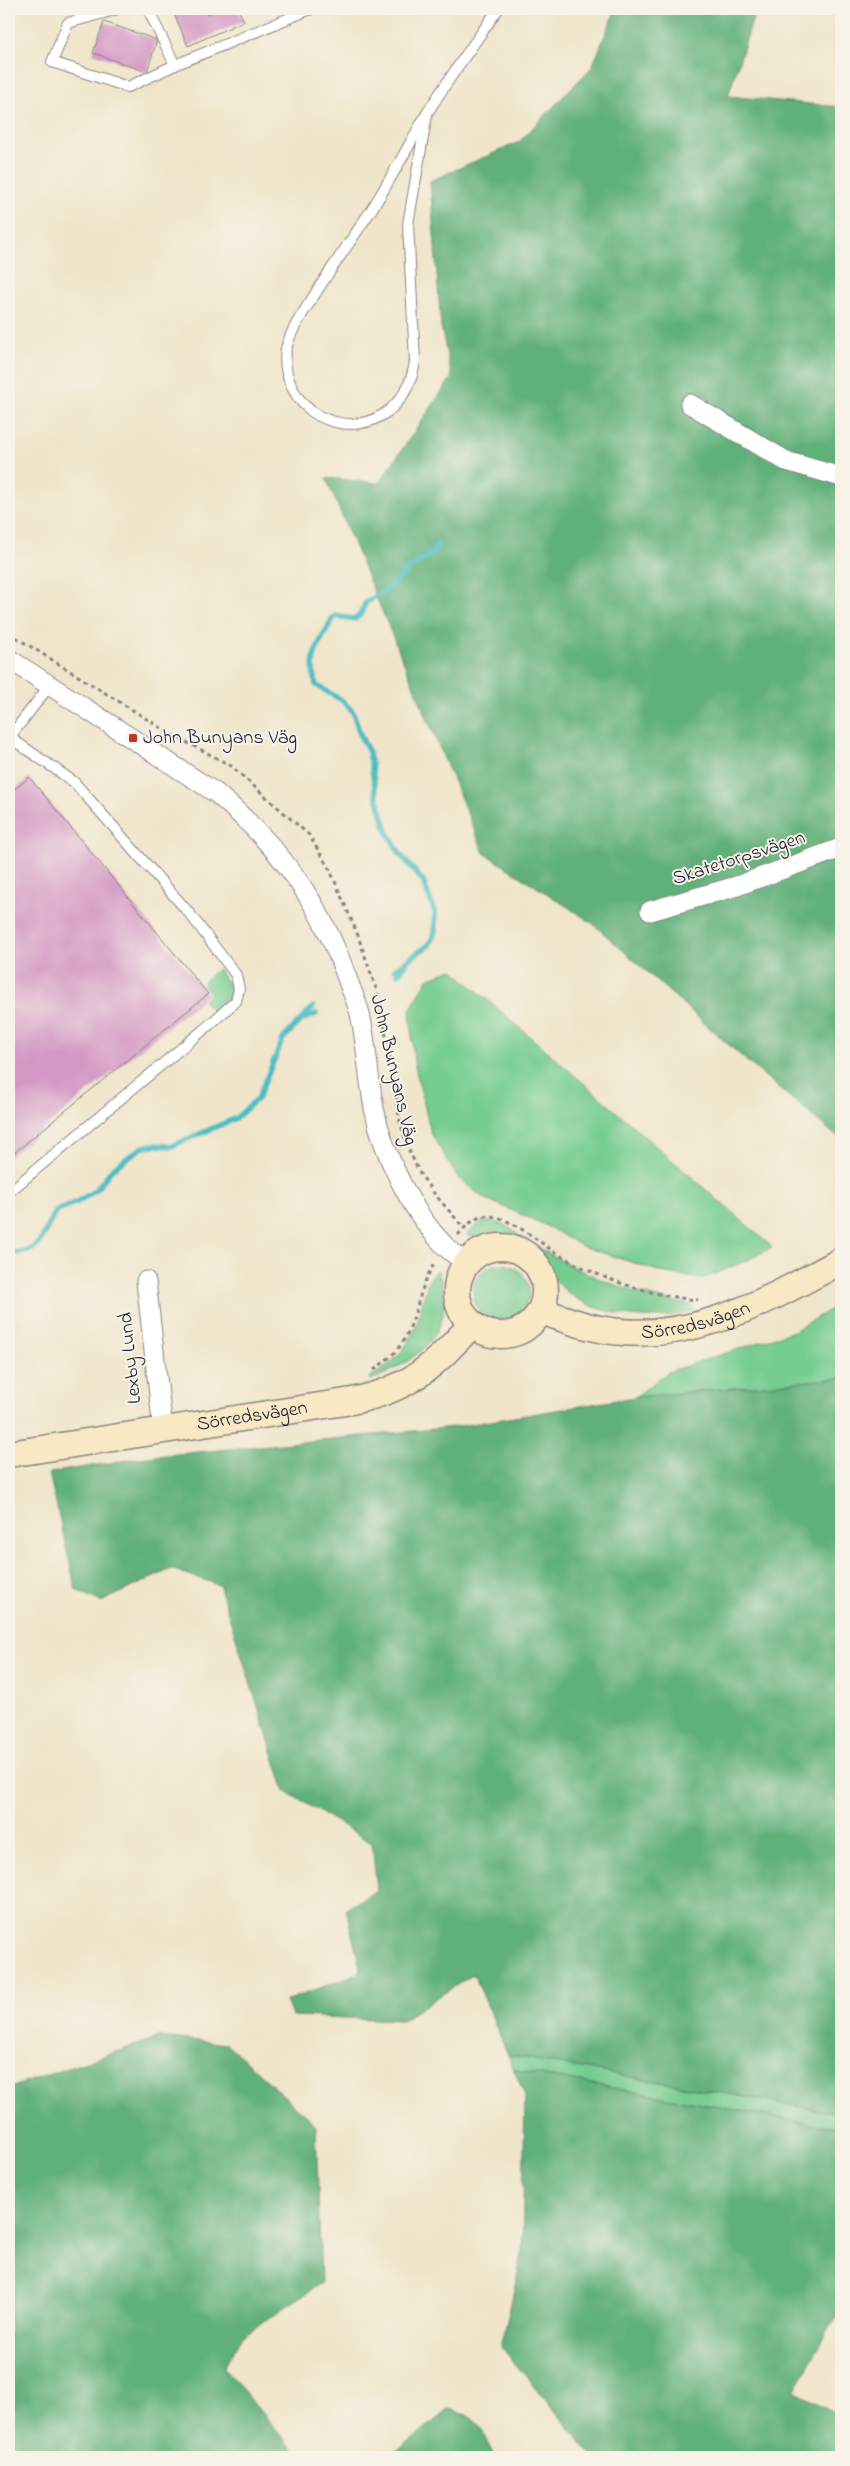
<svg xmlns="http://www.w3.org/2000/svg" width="850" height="2466" font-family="'Indie Flower',sans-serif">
<rect width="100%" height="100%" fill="#f7f3e8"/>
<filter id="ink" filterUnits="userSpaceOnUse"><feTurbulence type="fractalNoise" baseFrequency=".02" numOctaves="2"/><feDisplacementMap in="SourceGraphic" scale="10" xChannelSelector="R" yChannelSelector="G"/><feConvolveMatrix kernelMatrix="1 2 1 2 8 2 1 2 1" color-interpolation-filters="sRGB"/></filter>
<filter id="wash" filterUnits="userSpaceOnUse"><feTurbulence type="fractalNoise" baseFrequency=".0096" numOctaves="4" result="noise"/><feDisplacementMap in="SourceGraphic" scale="20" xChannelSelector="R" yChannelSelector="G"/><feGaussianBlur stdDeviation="1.12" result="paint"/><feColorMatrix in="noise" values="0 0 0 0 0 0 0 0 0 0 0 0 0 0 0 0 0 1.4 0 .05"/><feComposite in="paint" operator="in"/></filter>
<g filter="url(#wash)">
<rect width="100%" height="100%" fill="#f0e5ca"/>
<g fill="#75cc90" stroke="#4c7766">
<polygon points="218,969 232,990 229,996 213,1010 203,1001 211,994 202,983"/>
<polygon points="452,969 772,1247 746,1261 702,1279 661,1272 582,1246 543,1224 484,1198 458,1178 431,1133 414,1062 410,1010 428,979"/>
<path d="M493,1221L506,1226C561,1266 624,1294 691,1305L694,1310C653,1326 584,1315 556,1281C546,1270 545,1257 532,1248C514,1236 499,1243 480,1240C475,1239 471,1236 466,1235L481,1222Z"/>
<circle cx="501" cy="1292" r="28"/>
<path d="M437,1270C461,1328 421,1359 371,1380L370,1377C392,1365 406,1350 416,1327C422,1312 425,1278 437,1270Z"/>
<polygon points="841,1303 841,1378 635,1397 668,1372 794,1331"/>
<polygon points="508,2055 841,2114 841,2129 514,2070"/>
</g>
<g fill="#60b07a" stroke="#41695a">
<polygon points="616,9 756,9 728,96 841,107 841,1140 749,1063 591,922 484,853 326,478 379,483 452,377 441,327 430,181 519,142 592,67"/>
<polygon points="841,1378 841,2114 508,2055 474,1974 402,2020 292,2016 286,2001 361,1972 346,1909 377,1890 372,1843 285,1791 219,1585 171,1569 101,1602 76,1590 49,1473 147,1457 454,1427 635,1397"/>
<polygon points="160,2037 227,2044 316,2125 321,2283 241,2337 224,2368 300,2457 9,2457 9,2088"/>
<polygon points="514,2070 841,2129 841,2309 794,2391 841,2416 841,2457 594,2457 501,2347 522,2255 525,2096"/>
<polygon points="449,2409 468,2414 482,2430 494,2457 390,2457"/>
</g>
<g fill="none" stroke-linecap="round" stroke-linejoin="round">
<g stroke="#4dbcc3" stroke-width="5.5">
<path d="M395,969L429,945L435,932V913L423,881L400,854L387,831L376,793L369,752L361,737L353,712L343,701L316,685C307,653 320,645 332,619L335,616L355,619L360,615L366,602L386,590L415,564L432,554L438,544"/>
<polyline points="398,974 406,964"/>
<polyline points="302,1020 316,1014"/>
<path d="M9,1252C42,1257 42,1233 56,1211L77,1202L96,1190L112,1169L141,1148L152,1145L172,1146L236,1118L258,1098L283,1039L313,1007"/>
</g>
</g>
<g id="blocks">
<g fill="#d398c4">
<polygon points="172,9 205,9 207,14 220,9 238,9 244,21 188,46"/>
<polygon points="104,22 157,40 147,72 93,53"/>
<polygon points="29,777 208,994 9,1157 9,794"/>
</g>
</g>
</g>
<g filter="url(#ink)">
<use href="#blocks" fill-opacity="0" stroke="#898482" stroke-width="1"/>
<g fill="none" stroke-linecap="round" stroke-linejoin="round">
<g stroke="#898482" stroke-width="12">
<g id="lane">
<polyline points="118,9 68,23 52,62 128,87 175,65 311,9"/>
<polyline points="148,9 175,65"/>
<path d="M427,114L408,224L415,361C409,410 364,439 319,416C295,403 282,375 286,349C290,332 301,316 310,302C331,268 354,237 375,204C393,175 409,145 426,115C448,79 474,44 498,9"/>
<polyline points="9,737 74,782 190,914 236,975 239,989 236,1001 208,1026 9,1192"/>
<polyline points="9,738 50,685"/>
</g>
</g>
<g stroke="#898482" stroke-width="21">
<g id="street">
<polyline points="690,404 786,461 841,477"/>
<path d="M9,659L216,793C278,845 320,901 347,978C351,990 357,1002 360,1014C367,1045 368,1077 374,1108C383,1154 412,1213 446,1247C452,1253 460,1258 467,1263"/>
<polyline points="650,911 737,886 841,848"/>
<polyline points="146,1281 163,1430"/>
</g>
</g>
<g stroke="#898482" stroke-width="29">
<g id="secondary">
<circle cx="501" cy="1291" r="44"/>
<path id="s1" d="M541,1311C556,1316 572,1322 587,1326C679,1351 763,1303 841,1261"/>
<path id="s2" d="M9,1454L352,1401C408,1390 435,1366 472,1324"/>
</g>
</g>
<g stroke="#898482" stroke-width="3" stroke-dasharray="4 4" stroke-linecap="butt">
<polyline points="9,633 171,734 230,765 309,835 330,870 357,933 380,1000 400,1121 407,1146 419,1172 432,1191 464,1228"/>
<path d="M458,1235C466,1226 477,1214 490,1216C513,1218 543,1246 563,1257C603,1280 652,1296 698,1300"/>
<polyline points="835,1238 841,1235"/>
<path d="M374,1370C384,1362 395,1354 402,1343C418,1318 418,1287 435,1263"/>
</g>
<use href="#lane" stroke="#fff" stroke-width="10"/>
<use href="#street" stroke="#fff" stroke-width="19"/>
<use href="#secondary" stroke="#f8e8c3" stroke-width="26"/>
</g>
</g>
<rect fill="#c8321e" stroke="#f7f3e8" stroke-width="2" x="128" y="733" width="10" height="10" rx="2.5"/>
<g text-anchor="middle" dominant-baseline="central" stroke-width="4" stroke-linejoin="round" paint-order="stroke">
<g font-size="20" fill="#22223b" stroke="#f7f3e8" text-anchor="start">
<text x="143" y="738">John Bunyans Väg</text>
</g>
<g font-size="20" fill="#22223b" stroke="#f7f3e8">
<text transform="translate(739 859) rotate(-18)">Skatetorpsvägen</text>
<text transform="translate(393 1070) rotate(77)">John Bunyans Väg</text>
<text stroke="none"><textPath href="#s1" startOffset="159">Sörredsvägen</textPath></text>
<text transform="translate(131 1358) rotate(-96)">Lexby Lund</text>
<text stroke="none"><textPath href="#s2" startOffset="246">Sörredsvägen</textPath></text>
</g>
</g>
<rect width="850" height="2466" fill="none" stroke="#f7f3e8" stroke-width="30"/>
</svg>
